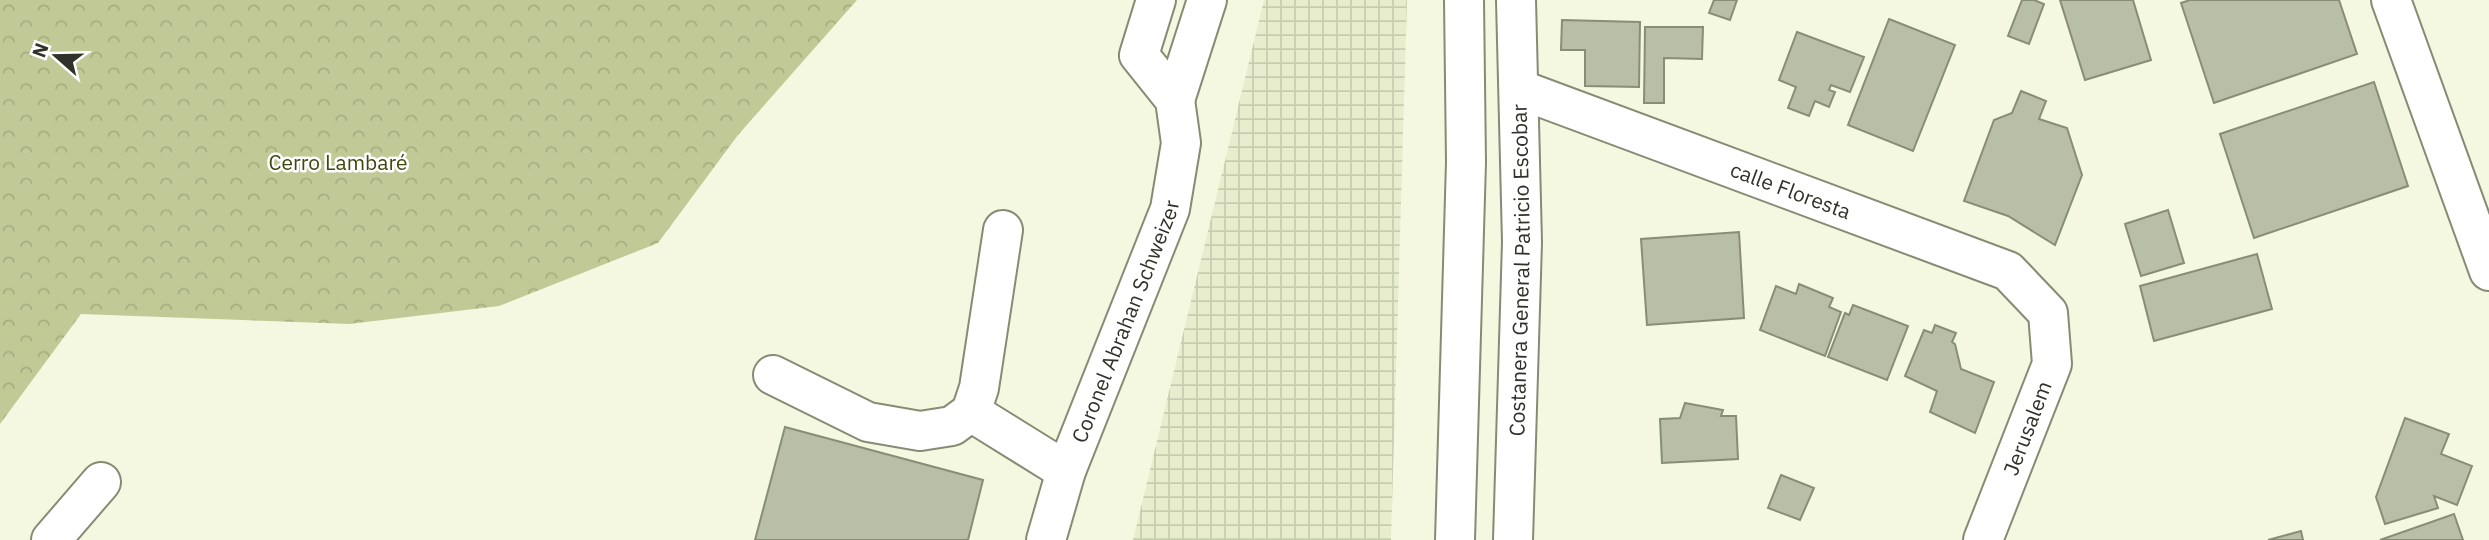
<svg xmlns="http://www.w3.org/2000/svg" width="2489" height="540" font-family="'IBM Plex Sans',sans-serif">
<defs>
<pattern id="industrial-grid" width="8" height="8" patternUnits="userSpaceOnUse" patternTransform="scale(1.75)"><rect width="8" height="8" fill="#e8eecd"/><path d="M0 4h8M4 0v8" fill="none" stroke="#c7cdb0"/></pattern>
<pattern id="forest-crowns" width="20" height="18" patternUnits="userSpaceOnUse" patternTransform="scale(1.75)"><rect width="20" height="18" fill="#c1ca96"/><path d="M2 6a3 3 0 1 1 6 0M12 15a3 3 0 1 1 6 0" fill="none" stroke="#a6ae81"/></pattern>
</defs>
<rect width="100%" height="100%" fill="#f4f8e0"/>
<polygon fill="url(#industrial-grid)" points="1264,0 1407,0 1391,540 1133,540"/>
<polygon fill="url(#forest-crowns)" points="0,0 857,0 738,135 658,243 499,306 349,324 81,314 0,424"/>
<g fill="#b9bea6" stroke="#888d76" stroke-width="2">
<polygon points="1714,0 1737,0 1730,20 1709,13"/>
<polygon points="2022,0 2034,0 2044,4 2029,44 2008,36"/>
<polygon points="2060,0 2133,0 2151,60 2085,80"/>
<polygon points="2190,0 2339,0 2357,54 2214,103 2181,3"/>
<polygon points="1889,19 1955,45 1913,151 1848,125"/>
<polygon points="1562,20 1640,22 1639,87 1585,86 1585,50 1561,50"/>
<polygon points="1645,27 1703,27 1702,59 1664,58 1664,103 1644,103"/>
<polygon points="1797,32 1864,57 1850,92 1831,85 1829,90 1835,92 1829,107 1815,101 1809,116 1788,108 1796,87 1779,80"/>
<polygon points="2374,82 2408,186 2254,238 2220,134"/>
<polygon points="2021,91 2046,101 2039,119 2067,128 2082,175 2055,245 2008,216 1964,201 1994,120 2012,113"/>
<polygon points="2168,210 2184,263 2141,276 2125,224"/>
<polygon points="1739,232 1744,318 1647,325 1641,239"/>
<polygon points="2257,254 2272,309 2154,341 2140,286"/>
<polygon points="1799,284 1833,298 1829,307 1841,312 1825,356 1760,330 1776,286 1796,294"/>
<polygon points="1853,305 1908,326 1887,380 1828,357 1845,313 1849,315"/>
<polygon points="1935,325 1956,333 1952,342 1955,344 1961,369 1994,382 1975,433 1930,412 1937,391 1905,376 1924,330 1932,333"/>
<polygon points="1685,403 1723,410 1721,416 1736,416 1738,459 1662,463 1660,419 1680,418"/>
<polygon points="2405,418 2449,434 2441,454 2472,466 2457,505 2434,496 2438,508 2385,524 2376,497"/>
<polygon points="785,427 983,480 968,540 755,540"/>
<polygon points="1781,475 1814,488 1800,520 1768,508"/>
<polygon points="2454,514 2463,540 2380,540"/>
<polygon points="2301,531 2303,540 2268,540"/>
</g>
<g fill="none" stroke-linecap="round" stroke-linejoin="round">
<g stroke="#878b74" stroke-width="42">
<g id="minor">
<polyline points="2391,0 2489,271"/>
<path id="s1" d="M1519,89L2008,271L2048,313L2052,364L1983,540"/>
<polyline points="1175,100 1207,0"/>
<polyline points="773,375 868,422 920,431 952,426 971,412 979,388 1003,230"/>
<polyline points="971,412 1066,471"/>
<polyline points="51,540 101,482"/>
<path id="s2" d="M1046,540L1066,471L1170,209L1181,143L1175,100L1139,55L1156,0"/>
</g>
</g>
<g stroke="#878b74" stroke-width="42">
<g id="highway">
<polyline points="1455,540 1466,162 1464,0"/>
<path id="s3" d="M1513,540L1522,242L1516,0"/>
</g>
</g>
<use href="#minor" stroke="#fff" stroke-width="38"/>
<use href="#highway" stroke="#fff" stroke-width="38"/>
</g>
<g text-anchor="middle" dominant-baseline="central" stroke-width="5" stroke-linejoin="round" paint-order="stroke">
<g font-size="21" fill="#41480e" stroke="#fff">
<text x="338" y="162">Cerro Lambaré</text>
</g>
<g font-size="21" fill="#303128" stroke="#fff">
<text stroke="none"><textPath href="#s1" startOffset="290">calle Floresta</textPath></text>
<text stroke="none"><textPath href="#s3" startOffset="270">Costanera General Patricio Escobar</textPath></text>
<text stroke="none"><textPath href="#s2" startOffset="233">Coronel Abrahan Schweizer</textPath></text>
<text transform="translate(2027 428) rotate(-69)">Jerusalem</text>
</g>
</g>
<g transform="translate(56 56) rotate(290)" stroke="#ffffff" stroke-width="5" paint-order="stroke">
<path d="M0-5L12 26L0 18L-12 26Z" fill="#303128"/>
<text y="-10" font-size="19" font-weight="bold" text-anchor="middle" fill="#303128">N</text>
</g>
</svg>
